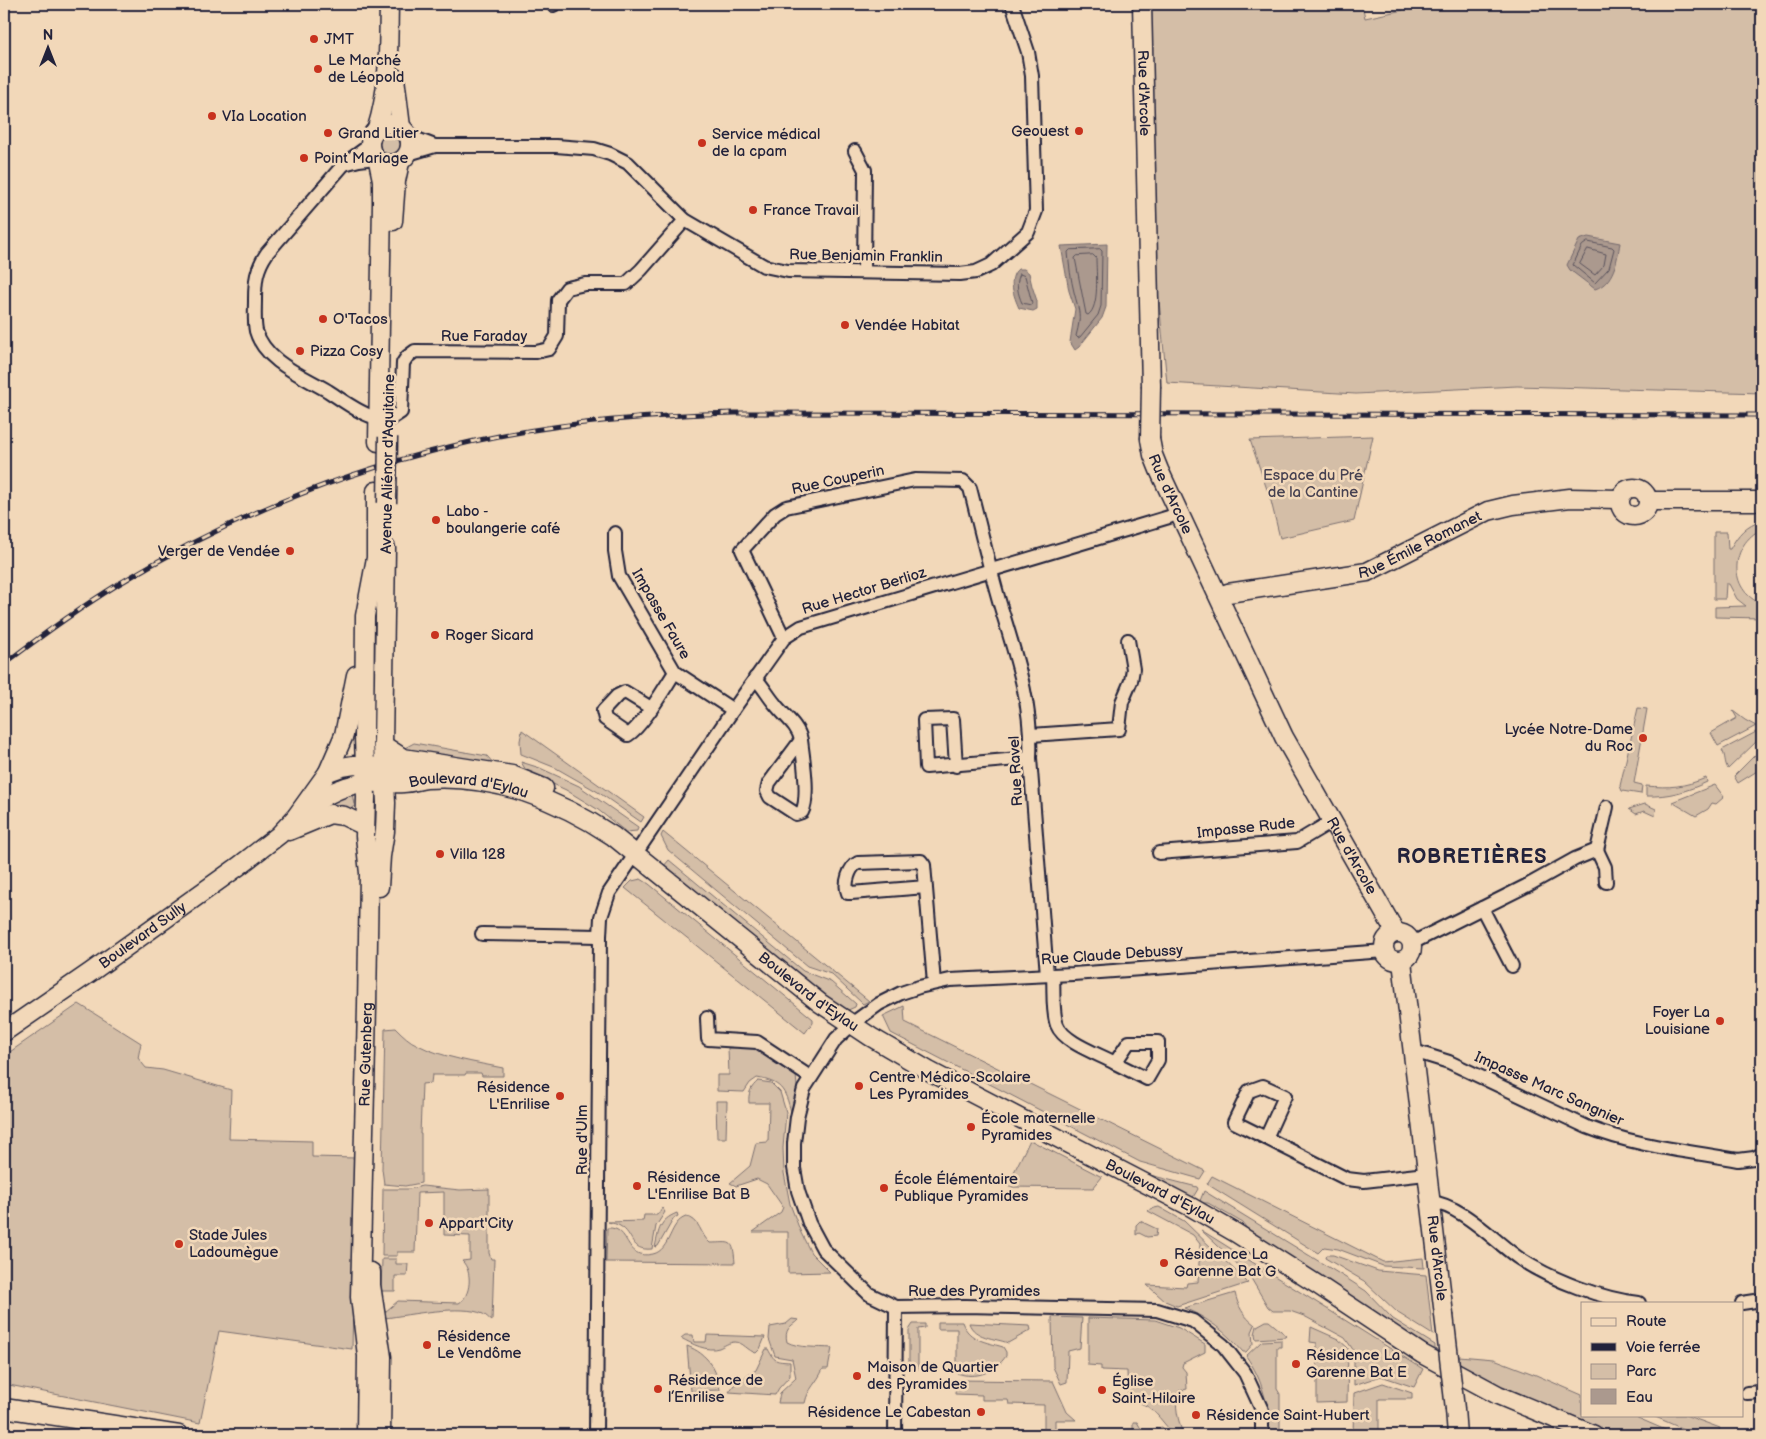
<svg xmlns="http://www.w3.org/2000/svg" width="1766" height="1439" font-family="'Balsamiq Sans',sans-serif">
<rect width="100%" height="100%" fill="#f2d8b9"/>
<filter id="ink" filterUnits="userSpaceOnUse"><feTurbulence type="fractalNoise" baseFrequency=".02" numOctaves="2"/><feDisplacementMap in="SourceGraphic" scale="10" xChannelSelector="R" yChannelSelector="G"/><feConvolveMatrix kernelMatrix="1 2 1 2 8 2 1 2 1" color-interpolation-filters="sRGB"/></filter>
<g filter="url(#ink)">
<g fill="#d4bea7" stroke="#7b7071">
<polygon points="1149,4 1362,4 1365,18 1403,10 1402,4 1762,4 1762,393 1517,386 1356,394 1167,383 1146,167"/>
<circle cx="390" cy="143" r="12"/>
<polygon points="1373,436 1354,521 1280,538 1271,501 1250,440"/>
<path d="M1762,520V529C1730,544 1727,590 1762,604V618L1715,617V607L1746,606L1737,599L1729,584H1726L1725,599H1714V532H1727L1728,549H1730C1738,534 1746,525 1762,520Z"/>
<polygon points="1638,708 1647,709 1634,783 1642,785 1641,794 1622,791 1620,786"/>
<polygon points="1733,711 1745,720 1756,726 1718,746 1711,733 1737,718"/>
<polygon points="522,730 644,817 641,822 598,792 556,768 521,754 520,741"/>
<path d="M1758,731L1757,741L1728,769C1724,762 1726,757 1722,750Z"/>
<polygon points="414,743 487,756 495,765 456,757 426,757 401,750"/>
<polygon points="1762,748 1762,768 1738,783 1734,776"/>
<polygon points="521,762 540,768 579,786 638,827 637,831 626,832 597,809 566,790 527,772"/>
<path d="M1706,778L1707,782C1688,791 1668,797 1646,796V786C1670,788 1684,787 1706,778Z"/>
<polygon points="1715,785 1724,797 1716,804 1712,803 1708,809 1696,816 1672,802"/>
<polygon points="352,793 354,805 350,812 326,807 334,801"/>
<polygon points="1645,804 1656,809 1655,816 1644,811 1636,814 1629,809"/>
<polygon points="663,832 869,1001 863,1004 831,974 807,966 668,850 661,836"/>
<polygon points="669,860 803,971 831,982 856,1004 855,1007 846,1011 823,995 663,867"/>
<polygon points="641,879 649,884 813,1019 813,1022 805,1033 625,888 632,881"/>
<polygon points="79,1004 141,1043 138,1058 146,1068 163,1070 231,1090 229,1139 312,1141 312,1157 356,1158 352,1349 219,1331 200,1423 4,1384 4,1056"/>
<polygon points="904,1006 905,1022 1205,1171 1200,1179 1140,1162 891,1033 883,1016"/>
<path d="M396,1028C403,1035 409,1041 418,1045C440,1057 478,1063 503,1068V1076H482L481,1073H466L465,1075H432L431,1083L422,1084L420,1134H421V1183L405,1186L384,1184L382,1169L385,1029Z"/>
<path d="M747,1047L760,1049L796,1075L797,1087L791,1112C785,1089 781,1082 757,1078L750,1083L744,1092L717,1091V1075H729L728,1048Z"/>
<path d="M758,1081L771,1083L780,1092L786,1112L783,1148L784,1173L790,1204L801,1233L811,1253L830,1272L788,1273V1232H753L781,1212L783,1207L767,1184L757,1179L736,1186L730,1183L750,1166L756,1143L768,1142L769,1103H749C748,1093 751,1087 758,1081Z"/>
<polygon points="716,1101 727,1101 726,1138 717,1138"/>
<polygon points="1030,1140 1102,1177 1093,1188 1009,1187 1008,1184"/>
<polygon points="1146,1174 1197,1187 1198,1189 1192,1199"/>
<polygon points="1212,1176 1383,1262 1423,1258 1424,1268 1383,1266 1338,1249 1324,1247 1318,1253 1207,1184"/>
<path d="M422,1186L460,1190L489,1189V1253L491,1259H494L492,1321C489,1319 486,1315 483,1314C462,1304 409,1315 385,1318V1312L398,1301L459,1303C471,1296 473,1271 462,1261L470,1260V1236L444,1235V1192L417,1193L415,1252H397V1256H382L383,1189H409Z"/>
<polygon points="1204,1191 1346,1278 1366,1291 1393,1319 1435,1345 1435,1351 1249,1232 1243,1223 1208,1203 1199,1203"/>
<polygon points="1159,1207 1184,1221 1248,1283 1177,1306 1165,1301 1147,1285 1186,1287 1187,1283 1198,1282 1200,1244 1193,1235 1148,1211 1150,1209"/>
<path d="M662,1208L665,1212L656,1226L652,1249C629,1251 635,1235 620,1226C617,1224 612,1223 608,1222L643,1221L644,1215H657Z"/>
<path d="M677,1213L678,1216L674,1218L658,1246L655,1247C659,1230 659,1220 677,1213Z"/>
<path d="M686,1217C700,1218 700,1235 710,1243C732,1243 733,1238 735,1263L606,1262L607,1228C632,1226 623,1261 653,1254C671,1250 669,1222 686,1217Z"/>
<polygon points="1140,1221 1157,1229 1156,1236 1147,1237 1139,1233 1136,1235 1136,1225"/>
<polygon points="1201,1230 1423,1369 1414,1387 1381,1376 1354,1385 1354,1351 1345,1338 1304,1316 1290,1311 1273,1311 1268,1307 1249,1275"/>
<polygon points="1326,1255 1333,1255 1378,1271 1426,1275 1433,1335 1398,1313 1364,1281 1325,1258"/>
<polygon points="382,1259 396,1259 396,1264 408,1264 407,1276 395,1276 395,1291 381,1291"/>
<path d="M1235,1293C1238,1306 1243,1316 1255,1325L1252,1332L1253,1344L1246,1352H1243C1226,1332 1208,1318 1184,1308Z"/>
<polygon points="1052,1317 1082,1318 1080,1348 1068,1351 1067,1382 1061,1384 1053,1367"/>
<path d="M1088,1318L1155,1320L1179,1328L1205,1344V1352L1183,1363L1182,1367L1186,1372L1187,1389L1179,1391C1173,1404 1179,1422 1183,1435H1175C1157,1418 1155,1404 1128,1400L1127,1371L1101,1370V1366L1088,1365Z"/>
<path d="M792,1319L799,1320C790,1326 784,1330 787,1342C798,1348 818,1347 832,1348L828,1369H823C817,1383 808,1388 805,1403H778L780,1393L796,1378L792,1359L775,1356L769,1339L770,1327L786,1324Z"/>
<polygon points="1266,1321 1269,1321 1287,1336 1286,1337 1256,1339 1255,1334 1257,1326"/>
<path d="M938,1322H962C969,1341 987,1342 1003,1347L1006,1352V1356C995,1372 976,1380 957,1373V1329H938Z"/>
<path d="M969,1323L1030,1326L1031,1330L1008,1343C995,1338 974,1338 969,1323Z"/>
<polygon points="913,1324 925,1324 925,1328 918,1329 918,1369 909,1369 909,1330"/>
<polygon points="1311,1327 1338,1339 1348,1348 1347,1402 1317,1403 1317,1343 1310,1342"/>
<path d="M685,1335H693L694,1342H706L707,1335L765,1337L760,1349L756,1353C748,1351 743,1342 735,1342C729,1342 724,1346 719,1348C707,1352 692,1344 681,1338Z"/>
<path d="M1281,1340V1347H1277V1389L1280,1394V1435H1269C1269,1406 1263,1380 1246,1356L1262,1341Z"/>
<path d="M687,1346C708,1354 717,1369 720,1390L691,1391Z"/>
<path d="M766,1349H768C775,1362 775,1361 790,1362V1376L779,1388L775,1395L729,1392L734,1385L756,1370Z"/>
<polygon points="1459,1356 1494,1359 1536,1375 1582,1395 1582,1415 1631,1415 1677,1435 1616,1435 1582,1423 1514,1394 1460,1365"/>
<polygon points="956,1380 1053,1381 1067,1412 1076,1420 1055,1420 1055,1430 1044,1430 1044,1405 1009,1404 1008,1400 982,1400 982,1395 955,1394"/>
<polygon points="1383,1383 1412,1393 1412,1399 1379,1399 1379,1435 1353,1435 1354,1393"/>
<polygon points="1651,1415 1685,1415 1720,1428 1717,1435 1697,1435"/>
<polygon points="1133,1422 1137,1422 1143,1432 1162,1427 1171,1435 1133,1435"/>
</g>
<g fill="#ab998e" stroke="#74696d">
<path d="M1588,237L1620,243C1617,260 1614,283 1595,289L1570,270L1567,265L1579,240Z"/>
<polygon points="1107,244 1106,307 1102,318 1079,347 1075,350 1070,342 1075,309 1069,291 1061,246"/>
<path d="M1018,269H1024L1029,273L1032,286L1037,301V309L1033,311L1019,308C1014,297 1007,278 1018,269Z"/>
</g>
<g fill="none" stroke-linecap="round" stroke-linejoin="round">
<g stroke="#59525c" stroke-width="1">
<polygon points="1588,242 1612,247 1614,249 1609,268 1595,283 1573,265 1582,246"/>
<path d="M1100,249L1102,251L1101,306L1098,315L1080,337L1078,338L1076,336C1082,314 1079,312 1074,292C1071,280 1069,265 1068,252L1070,250Z"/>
<polygon points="1588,249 1606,254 1604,265 1595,275 1580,264"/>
<path d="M1093,255L1096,258C1096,272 1100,307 1088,315L1086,314L1075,258L1077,256Z"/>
<path d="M1020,274L1025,276L1032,303L1031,305L1022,303C1018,294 1015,283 1020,274Z"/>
</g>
<g stroke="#22223b" stroke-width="16">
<g id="street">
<polyline points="553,5 555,4"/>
<polyline points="370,145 344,164 359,160 375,158"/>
<polyline points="435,146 556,146 594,149 610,154 628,163 685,220 764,266 788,271 960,274 976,272 991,265 1028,232 1036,211 1032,76 1028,52 1012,4"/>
<polyline points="855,151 865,170 864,272"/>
<polyline points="408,154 435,146 409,136"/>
<path d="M344,164L267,253C256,269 255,281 255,300C255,310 254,321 256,331C265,362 303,376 328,391C342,400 363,416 378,418"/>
<polyline points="389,420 401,412 403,363 407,357 415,351 536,352 549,349 557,336 558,300 567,288 585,284 626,284 641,270 685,220"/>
<polyline points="615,533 615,551 619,576 675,672 733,710"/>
<path d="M784,638L742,550L775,514L786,507L915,480L963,481L970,488C980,527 989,566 1000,604C1015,654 1033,705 1030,758L1047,975"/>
<path d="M755,678C763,686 768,696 775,704C784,716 798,725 801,740C803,757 810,797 802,812L796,814L770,797L767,791L769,783L801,740"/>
<path d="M651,708L625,692L617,696L603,711L605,719L628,735C643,726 665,687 675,672"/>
<polyline points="1031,735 1119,729 1122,702 1131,681 1133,669 1128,640"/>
<polyline points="956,766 953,719 924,720 926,767 1030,758"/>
<polyline points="1597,850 1607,807"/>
<polyline points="1159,853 1297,842 1332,821"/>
<path d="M926,887L851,893H848C844,884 849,867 858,863L921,861L924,865L934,983"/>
<polyline points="1482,908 1512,966"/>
<polyline points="482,934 600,936"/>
<polyline points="1412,943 1530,884 1575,859 1597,850 1605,867 1606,882"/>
<path d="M1053,975C1054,990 1052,1012 1057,1025C1064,1043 1099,1054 1115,1063"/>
<polyline points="707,1018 708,1039 757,1042 810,1077"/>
<polygon points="1129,1042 1158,1042 1158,1060 1147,1079 1115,1063"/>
<path d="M1413,1054L1420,1053L1449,1062L1587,1127C1635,1146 1687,1151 1738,1160L1754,1158L1762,1154"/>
<polygon points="1263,1086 1285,1096 1266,1138 1234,1122 1249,1091"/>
<polyline points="1266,1138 1347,1179 1364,1181 1426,1174"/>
<path d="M1430,1202C1461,1204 1495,1242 1520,1259C1552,1280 1602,1299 1639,1303"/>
<polyline points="1742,1303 1762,1300"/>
<polyline points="1747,1393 1762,1392"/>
<polyline points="596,1435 600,936 601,917 609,893 733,710 784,638 801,627 1169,517 1178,512"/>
<polyline points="895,1435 896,1307"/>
<polyline points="1262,1435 1262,1410 1245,1373 1223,1345 1193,1321 1157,1310 965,1306 896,1307 869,1294 823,1249 809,1223 798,1191 794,1168 794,1143 797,1117 804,1089 836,1039 857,1020 879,1004 901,993 919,987 950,980 1073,974 1385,951"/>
</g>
</g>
<g stroke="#22223b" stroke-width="21">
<g id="secondary">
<path id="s1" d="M1142,4L1151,386"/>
<polyline points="395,78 401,127"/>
<circle cx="390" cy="144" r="20"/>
<path d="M377,128C390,87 388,47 389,4"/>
<polyline points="393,221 396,181 400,162"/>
<path id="s2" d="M1150,439L1153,455L1159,470L1284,737L1396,933"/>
<polyline points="378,442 382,203 382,180 378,161"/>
<circle cx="1634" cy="502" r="14"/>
<polyline points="1648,501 1762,501"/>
<path id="s3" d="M1219,596L1228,593L1367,572L1488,511L1513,505L1570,498L1619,499"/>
<polyline points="383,745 403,758 512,775 544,788"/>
<polyline points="328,772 344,735 356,675"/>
<path id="s4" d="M295,818C317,801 337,785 366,783C378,782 391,784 404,783C411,783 419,780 426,779C493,774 559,800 613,836L820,1003L871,1037L929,1071L1191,1207L1236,1233L1318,1285L1422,1354L1498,1395L1594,1435"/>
<polyline points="289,831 330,814 344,816 365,826"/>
<polyline points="379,887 381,856 385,831 386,803 383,745 386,548"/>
<circle cx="1398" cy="947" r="14"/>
<path id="s5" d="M1402,961L1444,1315"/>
<path id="s6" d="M4,1032L91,972L239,866L279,835L295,818L328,772L342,767L354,765L404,769L445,766"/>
<polyline points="371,1272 371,1285 382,1357 381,1435"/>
<polyline points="4,1408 179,1435"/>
<polyline points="1455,1409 1457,1435"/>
<path id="s7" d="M366,1435L367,1356L360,1297L367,1007L369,873L365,836L366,797L364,737L365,616L376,558V491"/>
</g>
</g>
<use href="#street" stroke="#f2d8b9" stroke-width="12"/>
<use href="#secondary" stroke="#f2d8b9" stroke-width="18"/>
<g stroke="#22223b" stroke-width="5">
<path id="rail" d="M4,664C41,636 78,609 117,585C234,514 365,462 499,436C577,421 656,415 735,413L1762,415"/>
</g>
<use href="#rail" stroke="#f2d8b9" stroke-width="3" stroke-dasharray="9" stroke-linecap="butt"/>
<g stroke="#22223b" stroke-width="21" stroke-linecap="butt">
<g id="secondary-bridge">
<polyline points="1150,439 1151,386"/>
<polyline points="387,503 388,437"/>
<polyline points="1444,1315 1455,1409"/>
</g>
</g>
<use href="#secondary-bridge" stroke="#f2d8b9" stroke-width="18"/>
</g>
</g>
<g fill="#c8321e" stroke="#f2d8b9" stroke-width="2">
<circle cx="314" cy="39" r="5"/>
<circle cx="318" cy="69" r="5"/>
<circle cx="212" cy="116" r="5"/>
<circle cx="1079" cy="131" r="5"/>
<circle cx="328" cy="133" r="5"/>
<circle cx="702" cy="143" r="5"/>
<circle cx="304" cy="158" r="5"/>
<circle cx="753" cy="210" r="5"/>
<circle cx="323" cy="319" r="5"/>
<circle cx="845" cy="325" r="5"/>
<circle cx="300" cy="351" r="5"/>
<circle cx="436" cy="520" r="5"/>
<circle cx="290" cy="551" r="5"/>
<circle cx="435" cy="635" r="5"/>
<circle cx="1643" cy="738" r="5"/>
<circle cx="440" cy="854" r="5"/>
<circle cx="1720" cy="1021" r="5"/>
<circle cx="859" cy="1086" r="5"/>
<circle cx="560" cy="1096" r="5"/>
<circle cx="971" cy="1127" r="5"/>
<circle cx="637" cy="1186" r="5"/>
<circle cx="884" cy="1188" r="5"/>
<circle cx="429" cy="1223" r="5"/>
<circle cx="179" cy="1244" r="5"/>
<circle cx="1164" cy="1263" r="5"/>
<circle cx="427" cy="1345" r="5"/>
<circle cx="1296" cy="1364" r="5"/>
<circle cx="857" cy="1376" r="5"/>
<circle cx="658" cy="1389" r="5"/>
<circle cx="1102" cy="1390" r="5"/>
<circle cx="981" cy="1412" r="5"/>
<circle cx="1196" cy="1415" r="5"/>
</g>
<g text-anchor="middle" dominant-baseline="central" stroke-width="5" stroke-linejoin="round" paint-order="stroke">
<g font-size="15" fill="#22223b" stroke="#f2d8b9" text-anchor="start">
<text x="324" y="39">JMT</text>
<text x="328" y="60">Le Marché<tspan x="328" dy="17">de Léopold</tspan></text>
<text x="222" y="116">VIa Location</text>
<text x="1069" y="131" text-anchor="end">Geouest</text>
<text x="338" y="133">Grand Litier</text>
<text x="712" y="134">Service médical<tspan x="712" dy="17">de la cpam</tspan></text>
<text x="314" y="158">Point Mariage</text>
<text x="763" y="210">France Travail</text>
<text x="333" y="319">O'Tacos</text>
<text x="855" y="325">Vendée Habitat</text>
<text x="310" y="351">Pizza Cosy</text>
<text x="446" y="511">Labo -<tspan x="446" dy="17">boulangerie café</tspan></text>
<text x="280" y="551" text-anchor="end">Verger de Vendée</text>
<text x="445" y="635">Roger Sicard</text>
<text x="1633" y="729" text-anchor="end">Lycée Notre-Dame<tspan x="1633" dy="17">du Roc</tspan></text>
<text x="450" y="854">Villa 128</text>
<text x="1710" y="1012" text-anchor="end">Foyer La<tspan x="1710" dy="17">Louisiane</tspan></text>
<text x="869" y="1077">Centre Médico-Scolaire<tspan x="869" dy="17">Les Pyramides</tspan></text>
<text x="550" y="1087" text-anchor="end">Résidence<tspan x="550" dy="17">L'Enrilise</tspan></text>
<text x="981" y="1118">École maternelle<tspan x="981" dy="17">Pyramides</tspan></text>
<text x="647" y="1177">Résidence<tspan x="647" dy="17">L'Enrilise Bat B</tspan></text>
<text x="894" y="1179">École Élémentaire<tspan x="894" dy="17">Publique Pyramides</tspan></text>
<text x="439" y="1223">Appart'City</text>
<text x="189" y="1235">Stade Jules<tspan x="189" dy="17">Ladoumègue</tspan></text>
<text x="1174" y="1254">Résidence La<tspan x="1174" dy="17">Garenne Bat G</tspan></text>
<text x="437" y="1336">Résidence<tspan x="437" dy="17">Le Vendôme</tspan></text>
<text x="1306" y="1355">Résidence La<tspan x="1306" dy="17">Garenne Bat E</tspan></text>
<text x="867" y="1367">Maison de Quartier<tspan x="867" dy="17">des Pyramides</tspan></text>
<text x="668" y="1380">Résidence de<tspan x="668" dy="17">l’Enrilise</tspan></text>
<text x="1112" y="1381">Église<tspan x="1112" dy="17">Saint-Hilaire</tspan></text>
<text x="971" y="1412" text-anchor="end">Résidence Le Cabestan</text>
<text x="1206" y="1415">Résidence Saint-Hubert</text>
</g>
<g font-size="15" fill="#22223b" stroke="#f2d8b9">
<text stroke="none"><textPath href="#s1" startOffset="89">Rue d'Arcole</textPath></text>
<text transform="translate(866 256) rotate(1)">Rue Benjamin Franklin</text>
<text x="484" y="336">Rue Faraday</text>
<text transform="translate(388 464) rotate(-89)">Avenue Aliénor d'Aquitaine</text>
<text transform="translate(838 480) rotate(-12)">Rue Couperin</text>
<text stroke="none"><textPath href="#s2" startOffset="59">Rue d'Arcole</textPath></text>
<text stroke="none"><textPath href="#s3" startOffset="209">Rue Émile Romanet</textPath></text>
<text transform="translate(864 591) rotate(-17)">Rue Hector Berlioz</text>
<text transform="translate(661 614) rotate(60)">Impasse Faure</text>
<text transform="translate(1016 771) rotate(-93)">Rue Ravel</text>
<text stroke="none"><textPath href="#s4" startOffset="184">Boulevard d'Eylau</textPath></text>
<text transform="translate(1246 828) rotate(-6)">Impasse Rude</text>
<text stroke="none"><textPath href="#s2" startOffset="464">Rue d'Arcole</textPath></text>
<text stroke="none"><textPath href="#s6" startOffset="169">Boulevard Sully</textPath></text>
<text transform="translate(1112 955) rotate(-4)">Rue Claude Debussy</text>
<text stroke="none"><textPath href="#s4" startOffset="590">Boulevard d'Eylau</textPath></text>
<text stroke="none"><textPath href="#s7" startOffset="381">Rue Gutenberg</textPath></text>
<text transform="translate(1549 1089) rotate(24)">Impasse Marc Sangnier</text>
<text transform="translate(582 1140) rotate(-90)">Rue d'Ulm</text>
<text stroke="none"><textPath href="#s4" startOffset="995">Boulevard d'Eylau</textPath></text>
<text stroke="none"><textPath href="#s5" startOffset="299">Rue d'Arcole</textPath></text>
<text x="974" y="1291">Rue des Pyramides</text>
</g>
<g font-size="15" fill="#464151" stroke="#f2d8b9">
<text x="1313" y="475">Espace du Pré<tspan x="1313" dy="17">de la Cantine</tspan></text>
</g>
<g font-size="20" font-weight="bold" letter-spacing="1" fill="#22223b" stroke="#f2d8b9">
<text x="1472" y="857">ROBRETIÈRES</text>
</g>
</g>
<rect width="1766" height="1439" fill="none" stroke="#f2d8b9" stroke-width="20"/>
<rect x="10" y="10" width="1746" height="1419" fill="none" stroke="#22223b" stroke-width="2" filter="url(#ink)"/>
<rect x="1581" y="1302" width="162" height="115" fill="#f2d8b9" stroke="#9f8f87"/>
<rect x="1591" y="1318" width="25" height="8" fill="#f2d8b9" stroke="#9f8f87"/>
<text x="1626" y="1326" font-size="15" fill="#22223b">Route</text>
<rect x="1591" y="1343" width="25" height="8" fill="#22223b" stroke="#9f8f87"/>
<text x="1626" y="1352" font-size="15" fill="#22223b">Voie ferrée</text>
<rect x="1591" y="1364" width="25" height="15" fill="#d4bea7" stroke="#9f8f87"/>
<text x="1626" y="1376" font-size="15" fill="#22223b">Parc</text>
<rect x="1591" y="1389" width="25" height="15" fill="#ab998e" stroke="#9f8f87"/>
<text x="1626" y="1402" font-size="15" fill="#22223b">Eau</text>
<g transform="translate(48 48)" stroke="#f2d8b9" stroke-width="4" paint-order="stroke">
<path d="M0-4L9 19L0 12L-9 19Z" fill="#22223b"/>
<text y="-8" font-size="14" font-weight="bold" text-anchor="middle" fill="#22223b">N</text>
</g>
</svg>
